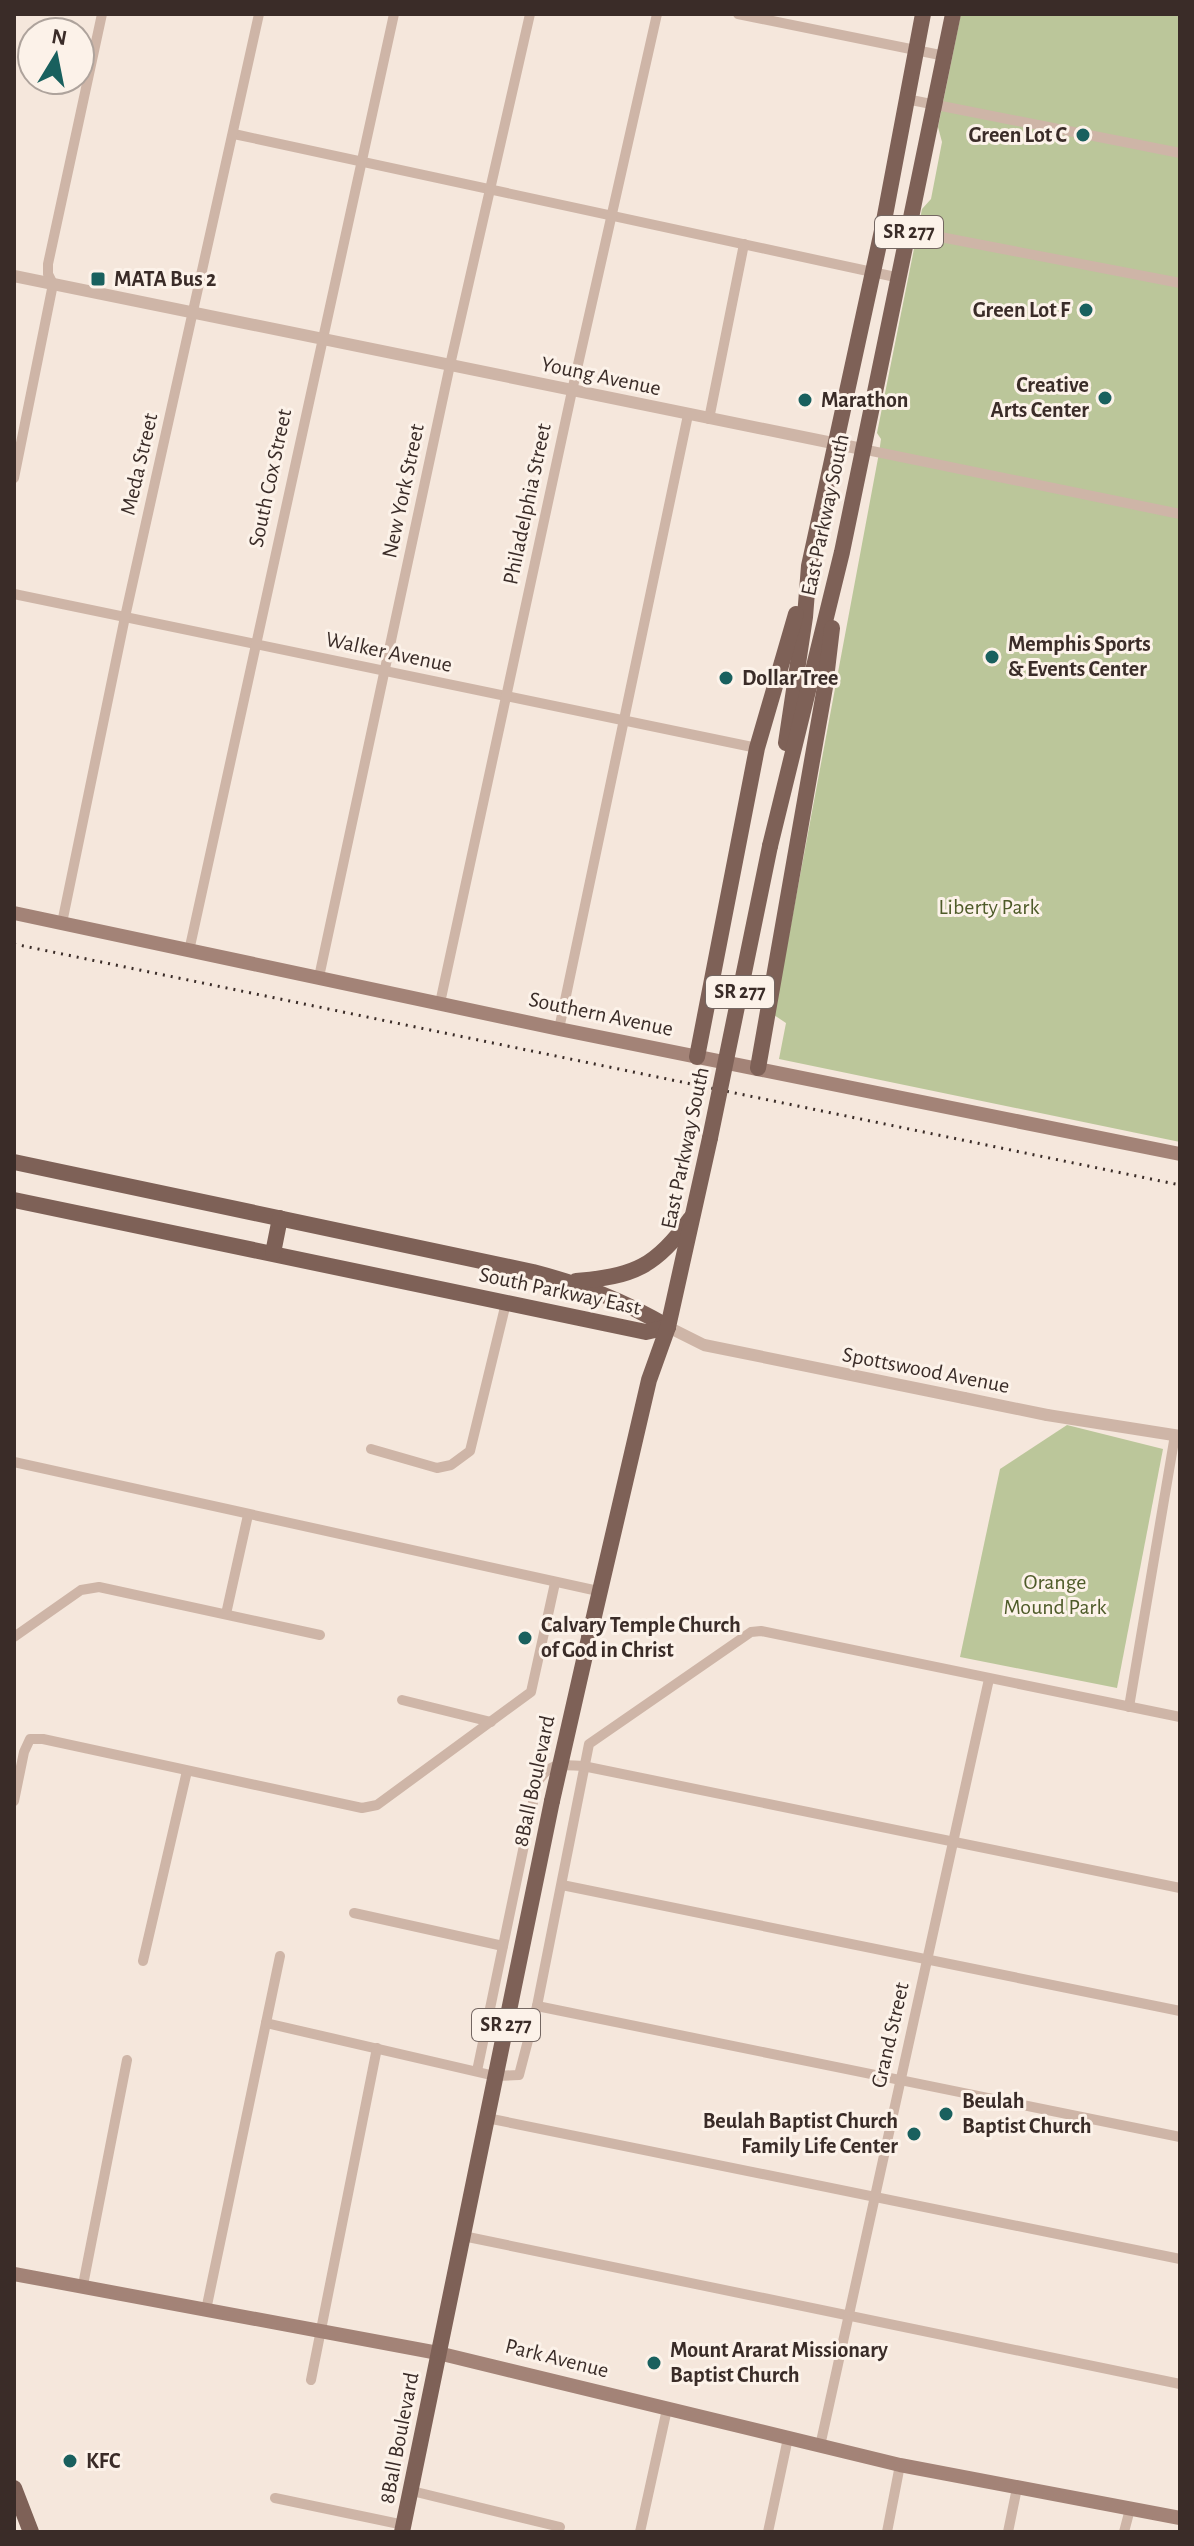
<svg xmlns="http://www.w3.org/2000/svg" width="1194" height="2546" font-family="'Alegreya Sans',sans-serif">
<rect width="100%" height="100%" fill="#f5e7dc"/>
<g fill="#bbc69a">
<polygon points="961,14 1180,14 1180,1142 779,1059 786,1023 774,1015 879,453 881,439 877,433 922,209 931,199 942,142 938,127"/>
<polygon points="1067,1425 1163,1449 1117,1688 960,1657 1000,1469"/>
</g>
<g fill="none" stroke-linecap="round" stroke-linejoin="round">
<g stroke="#ceb5a7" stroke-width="10">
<polyline points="738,14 945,56"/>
<polyline points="906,99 1180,153"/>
<polyline points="234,134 900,278"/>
<polyline points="883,226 1180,283"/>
<polyline points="709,419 744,244"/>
<polyline points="862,449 1180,514"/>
<polyline points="14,478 53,284 48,274 48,264 102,14"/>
<polyline points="14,594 757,748"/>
<polyline points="62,923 125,617 259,14"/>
<polyline points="189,951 394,14"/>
<polyline points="319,977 450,365 530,14"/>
<polyline points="440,1003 572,391 657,14"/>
<polyline points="559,1029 688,415"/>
<polyline points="371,1449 437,1468 451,1465 470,1451 506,1303"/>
<polyline points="14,1462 598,1591"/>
<polyline points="226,1614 248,1515"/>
<polyline points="14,1637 81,1590 99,1587 320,1635"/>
<polyline points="402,1700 491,1722"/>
<polyline points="1129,1707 1175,1435"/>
<polyline points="14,1801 24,1752 30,1739 43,1739 362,1808 377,1805 531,1692 555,1583"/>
<polyline points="562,1885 1180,2011"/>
<polyline points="354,1913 503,1946"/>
<polyline points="143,1961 187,1771"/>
<polyline points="537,2006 1180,2137"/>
<polyline points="266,2023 495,2076 519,2075 537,2006 589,1744 751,1632 761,1631 1180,1717"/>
<path d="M477,2071L537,1783C551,1761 559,1765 583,1766L1180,1888"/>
<polyline points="487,2118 1180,2259"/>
<polyline points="463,2236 1180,2384"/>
<polyline points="83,2285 127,2060"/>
<polyline points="206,2310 280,1956"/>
<polyline points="311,2380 377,2048"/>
<polyline points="820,2446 989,1679"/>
<polyline points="412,2491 560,2527"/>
<polyline points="275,2498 404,2525"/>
<polyline points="640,2532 667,2409"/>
<polyline points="768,2532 788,2438"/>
<polyline points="887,2532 900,2465"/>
<polyline points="1008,2532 1017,2488"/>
<polyline points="1124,2532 1130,2509"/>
</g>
<g stroke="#ceb5a7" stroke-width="12">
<polyline points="14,276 862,449"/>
<polyline points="668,1327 704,1345 964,1398"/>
<polyline points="1047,1415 1180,1436"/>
</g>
<g stroke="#a38377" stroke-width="14">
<polyline points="14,913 559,1029 1180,1154"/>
<polyline points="14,2274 438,2353 900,2465 1180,2518"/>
</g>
<g stroke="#7e6157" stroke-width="16">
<polyline points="786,743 805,617 809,566 883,226 923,14"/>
<polyline points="770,846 842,552 953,14"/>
<polyline points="697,1057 757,748 796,614"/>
<polyline points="758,1068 825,687 832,628"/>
<path d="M14,1162L533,1272C583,1285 624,1301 668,1327"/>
<polyline points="14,1200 646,1332 668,1327"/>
<polyline points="273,1253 280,1218"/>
<path d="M576,1281C633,1277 657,1266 690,1219"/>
<polyline points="589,1638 649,1380 668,1327 710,1138"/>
<polyline points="14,2488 31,2532"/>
<polyline points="402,2532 552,1801"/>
</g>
<polyline stroke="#3a2c28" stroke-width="3" stroke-dasharray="2 6" stroke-linecap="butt" points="14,944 1180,1185"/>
<polyline stroke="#ceb5a7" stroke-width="12" points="964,1398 1047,1415"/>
<g stroke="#7e6157" stroke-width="16">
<polyline points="710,1138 770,846"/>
<polyline points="552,1801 589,1638"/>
</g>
</g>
<g fill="#19605e" stroke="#fcf2e9" stroke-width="3">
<circle cx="1083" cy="135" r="8"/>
<rect x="90" y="271" width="16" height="16" rx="4"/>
<circle cx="1086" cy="310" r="8"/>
<circle cx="1105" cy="398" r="8"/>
<circle cx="805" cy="400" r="8"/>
<circle cx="992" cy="657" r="8"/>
<circle cx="726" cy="678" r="8"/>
<circle cx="525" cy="1638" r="8"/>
<circle cx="946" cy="2114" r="8"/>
<circle cx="914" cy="2134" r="8"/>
<circle cx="654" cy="2363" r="8"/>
<circle cx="70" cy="2461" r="8"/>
</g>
<g text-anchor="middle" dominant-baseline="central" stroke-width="6" stroke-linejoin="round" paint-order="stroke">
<g fill="#fcf2e9" stroke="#746762" stroke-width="2">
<rect x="875" y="216" width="68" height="32" rx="6"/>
<rect x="706" y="976" width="68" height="32" rx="6"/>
<rect x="472" y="2009" width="68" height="32" rx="6"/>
</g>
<g font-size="20" font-weight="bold" fill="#3a2c28">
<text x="909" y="232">SR 277</text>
<text x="740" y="992">SR 277</text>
<text x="506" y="2025">SR 277</text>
</g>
<g font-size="22" font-weight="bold" fill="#3a2c28" stroke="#fcf2e9" text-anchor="start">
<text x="1067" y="135" text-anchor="end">Green Lot C</text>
<text x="114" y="279">MATA Bus 2</text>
<text x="1070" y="310" text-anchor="end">Green Lot F</text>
<text x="1089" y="385" text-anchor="end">Creative<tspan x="1089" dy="25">Arts Center</tspan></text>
<text x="821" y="400">Marathon</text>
<text x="1008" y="644">Memphis Sports<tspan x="1008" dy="25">&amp; Events Center</tspan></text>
<text x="742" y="678">Dollar Tree</text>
<text x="541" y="1625">Calvary Temple Church<tspan x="541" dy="25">of God in Christ</tspan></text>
<text x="962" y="2101">Beulah<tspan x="962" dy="25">Baptist Church</tspan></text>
<text x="898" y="2121" text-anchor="end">Beulah Baptist Church<tspan x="898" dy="25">Family Life Center</tspan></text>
<text x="670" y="2350">Mount Ararat Missionary<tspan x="670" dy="25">Baptist Church</tspan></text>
<text x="86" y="2461">KFC</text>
</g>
<g font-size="22" fill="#3a2c28" stroke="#fcf2e9">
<text transform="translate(601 376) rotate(12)">Young Avenue</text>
<text transform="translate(139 464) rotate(-77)">Meda Street</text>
<text transform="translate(270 478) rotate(-78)">South Cox Street</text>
<text transform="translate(403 491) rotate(-78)">New York Street</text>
<text transform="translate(527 504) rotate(-78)">Philadelphia Street</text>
<text transform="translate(825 515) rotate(-78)">East Parkway South</text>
<text transform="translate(389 652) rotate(12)">Walker Avenue</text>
<text transform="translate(601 1014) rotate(12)">Southern Avenue</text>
<text transform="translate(685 1148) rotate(-78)">East Parkway South</text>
<text transform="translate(560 1291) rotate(12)">South Parkway East</text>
<text transform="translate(926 1370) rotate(11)">Spottswood Avenue</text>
<text transform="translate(534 1781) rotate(-78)">8Ball Boulevard</text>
<text transform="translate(890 2035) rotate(-77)">Grand Street</text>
<text transform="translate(557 2358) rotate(14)">Park Avenue</text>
<text transform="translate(399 2438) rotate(-79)">8Ball Boulevard</text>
</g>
<g font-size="22" fill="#4e5b29" stroke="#fcf2e9">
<text x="989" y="907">Liberty Park</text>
<text x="1055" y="1582">Orange<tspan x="1055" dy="25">Mound Park</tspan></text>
</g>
</g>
<rect width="1194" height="2546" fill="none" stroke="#3a2c28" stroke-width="32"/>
<g transform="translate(56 56) rotate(10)"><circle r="38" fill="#fcf2e9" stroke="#aea39c" stroke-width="2"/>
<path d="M0-6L14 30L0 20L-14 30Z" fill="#19605e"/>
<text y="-12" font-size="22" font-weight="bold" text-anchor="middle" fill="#3a2c28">N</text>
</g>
</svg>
